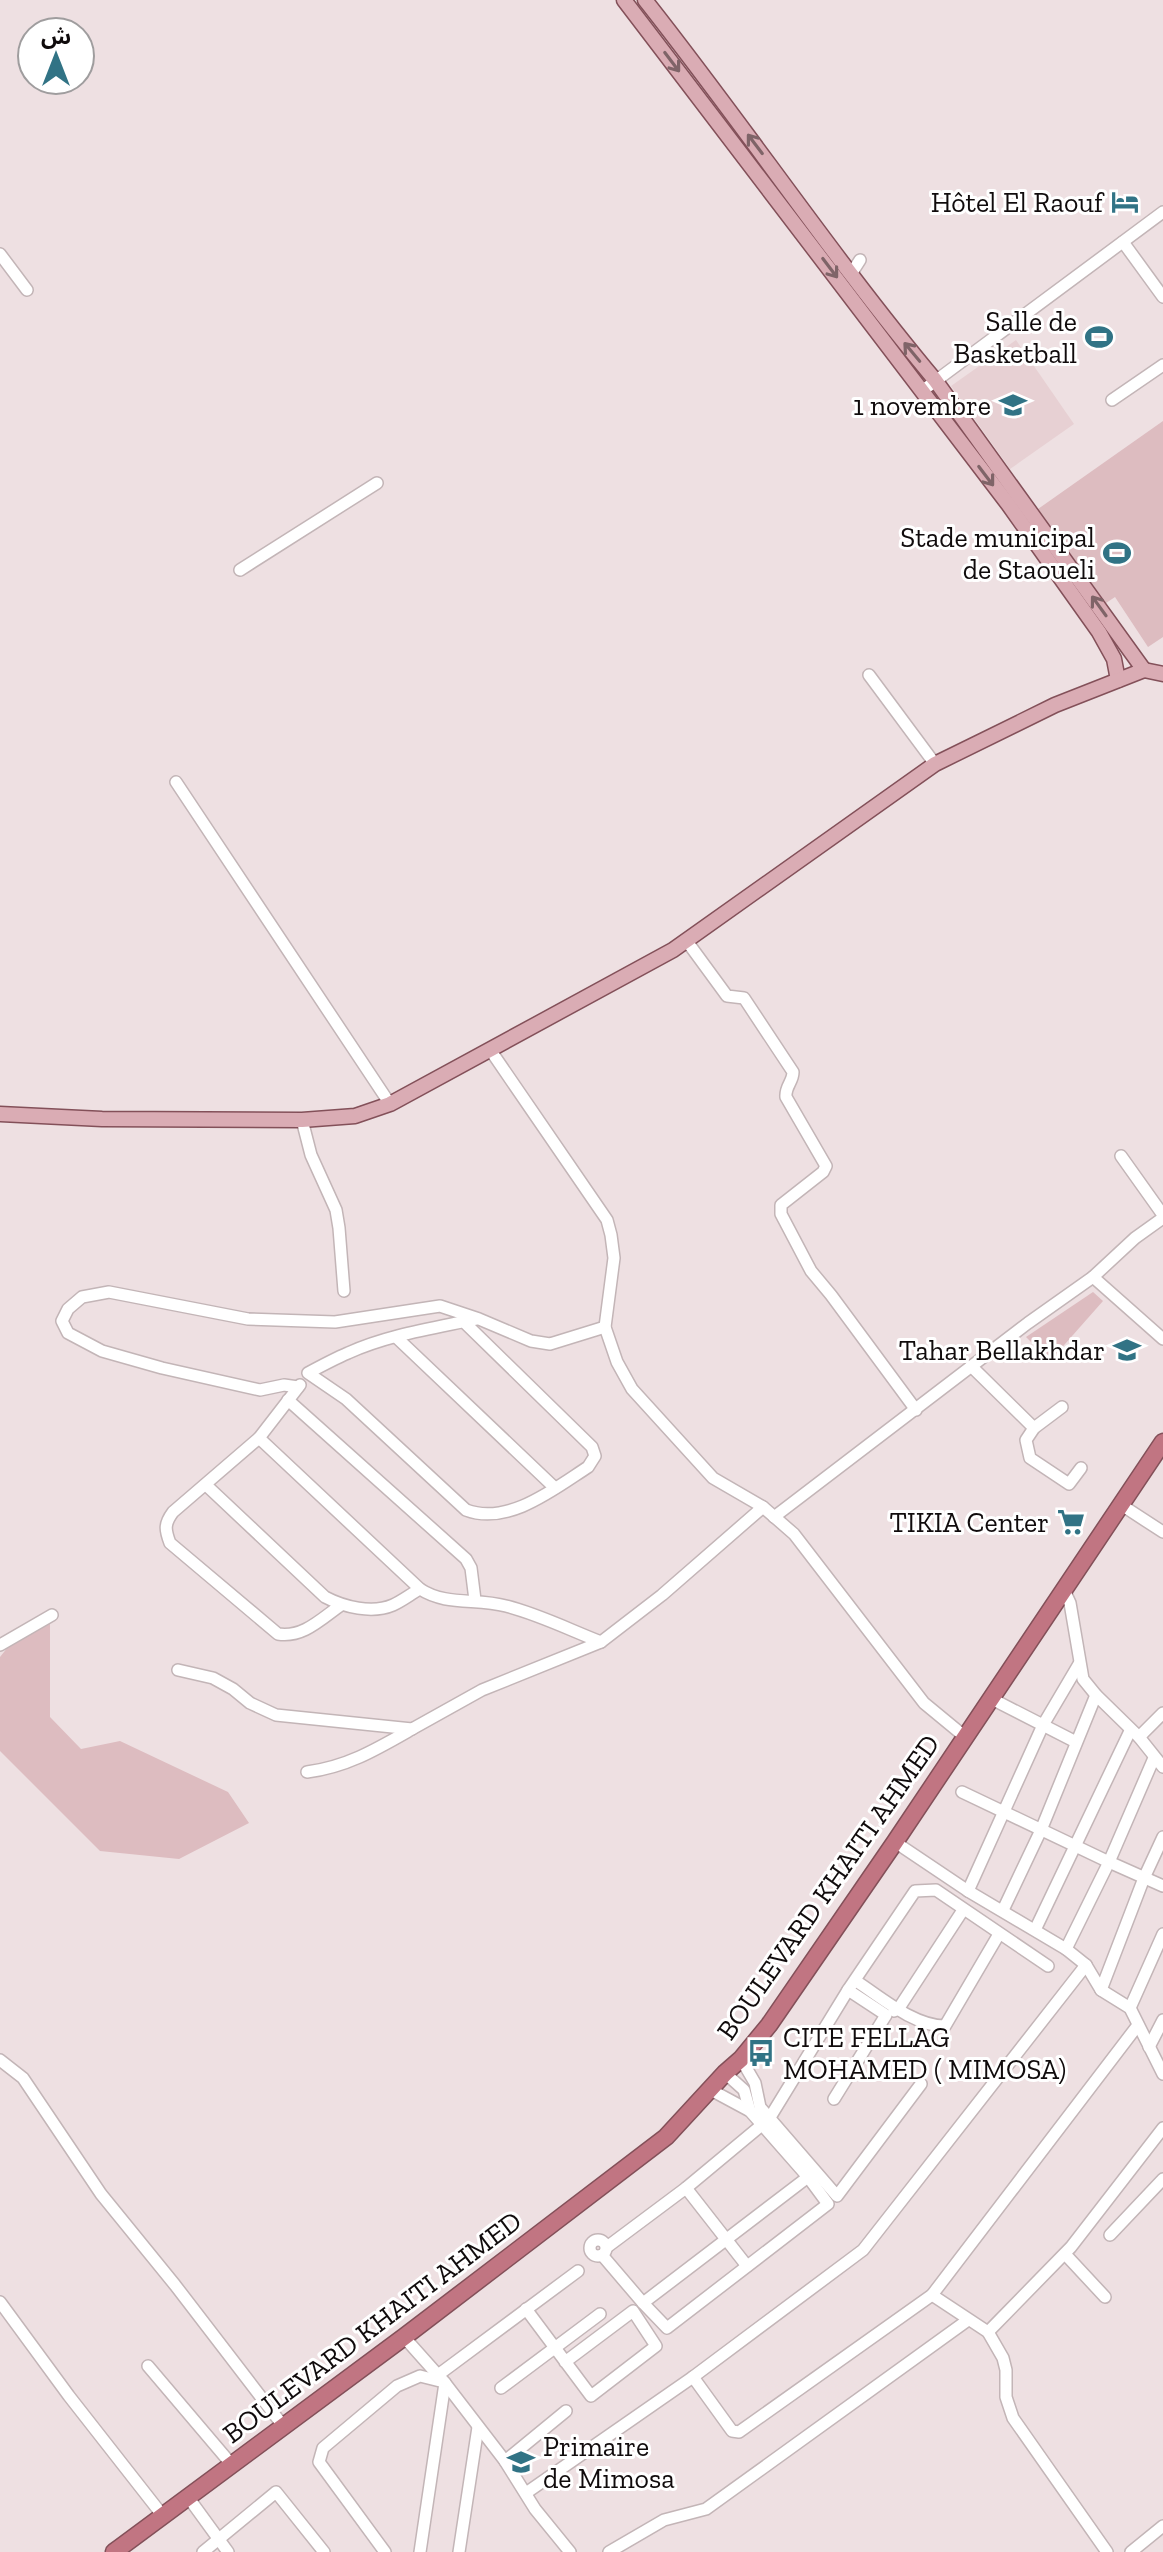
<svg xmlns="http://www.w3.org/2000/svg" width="1163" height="2552" font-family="'Zilla Slab','Noto Sans Arabic',serif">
<rect width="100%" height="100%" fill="#eee0e2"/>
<polygon fill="#e7d0d3" points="1016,340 1074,424 1010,469 951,386"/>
<g fill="#ddbcc0">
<polygon points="1163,421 1163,637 1148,647 1115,597 1106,603 1038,509"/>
<polygon points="1093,1292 1103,1301 1050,1361 1026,1337"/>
<polygon points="50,1618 50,1717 81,1749 120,1741 228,1792 249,1823 179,1859 100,1851 0,1751 0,1657 12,1642"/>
</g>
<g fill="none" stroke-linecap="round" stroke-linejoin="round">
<g stroke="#c3b5b7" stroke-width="14">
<g id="minor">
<polyline points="1123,242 1163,297"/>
<polyline points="0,254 27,290"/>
<polyline points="851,274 860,260"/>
<polyline points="922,391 1163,212"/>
<polyline points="1112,400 1163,365"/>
<polyline points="240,570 377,483"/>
<polyline points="869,675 935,764"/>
<polyline points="176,782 390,1104"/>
<path d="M686,940L727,996L744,998L793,1072C793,1082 785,1086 786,1097L826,1166L823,1172L781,1205V1214L811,1271L831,1295L916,1410"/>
<polyline points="491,1051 607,1220 611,1235 614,1258 605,1327 617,1362 632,1389 713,1478 763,1507 794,1534 924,1703 964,1736"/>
<polyline points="302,1120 311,1155 336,1210 339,1228 344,1291"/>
<polyline points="1121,1156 1163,1215"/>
<polyline points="1163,1218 1135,1238 1093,1277 1163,1339"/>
<path d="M464,1322L592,1447L595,1456L588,1467C554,1489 508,1526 466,1510L346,1399L308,1373C321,1366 334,1359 348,1353C387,1335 434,1328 476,1319"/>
<polyline points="396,1337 555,1488"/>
<polyline points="971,1366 1034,1428"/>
<path d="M300,1385L259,1438L173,1512C164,1524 165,1530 170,1543L278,1634C303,1638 321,1619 341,1605"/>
<polyline points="298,1387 284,1385 260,1390 162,1368 102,1351 68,1333 62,1321 68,1309 82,1297 109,1292 248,1319 335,1322 440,1306 479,1319 531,1341 550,1344 605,1327"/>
<polyline points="288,1400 466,1559 471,1568 475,1600"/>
<polyline points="1062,1407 1034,1428 1026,1440 1030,1458 1069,1484 1081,1468"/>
<path d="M259,1438L420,1589C446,1606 476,1598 506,1606C538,1614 570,1630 601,1642"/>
<path d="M206,1485L325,1597C344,1607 372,1614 393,1605C402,1601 411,1594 420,1589"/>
<polyline points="1120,1504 1163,1532"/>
<polyline points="774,1517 1028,1323 1093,1277"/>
<polyline points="1064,1590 1070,1603 1083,1679 1096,1695 1139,1737 1163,1767"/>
<polyline points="0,1645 52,1615"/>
<polyline points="178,1670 213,1678 233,1689 250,1703 276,1715 412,1729 482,1690 601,1642 662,1595 763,1507"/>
<polyline points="990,1698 1076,1742"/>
<polyline points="1139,1737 1163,1713"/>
<path d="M307,1772C347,1767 377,1749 412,1729"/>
<polyline points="962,1792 1109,1862 1163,1886"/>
<polyline points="895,1842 968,1891 1066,1949 1086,1965 1101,1990 1130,2008 1163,2074"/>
<polyline points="968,1891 1043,1725 1079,1664"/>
<polyline points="1003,1910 1041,1830 1096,1695"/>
<polyline points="1035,1930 1130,1731"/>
<polyline points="1066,1949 1109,1862 1154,1758"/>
<path d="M856,1981C882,1998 914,2026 945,2026L999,1934"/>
<polyline points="1101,1990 1144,1878 1163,1837"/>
<polyline points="1130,2008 1163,1934"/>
<polyline points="894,2011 899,2008 963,1910"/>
<polyline points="1149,2047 1163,2020"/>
<polyline points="741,2059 755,2083 760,2107 837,2196 921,2084"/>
<polyline points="0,2060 23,2078 101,2194 175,2285 284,2427"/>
<polyline points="725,2073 744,2090 750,2111"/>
<polyline points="834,2099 886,2015 848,1990"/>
<polyline points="686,2188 747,2266"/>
<polyline points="1110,2235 1163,2179"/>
<circle cx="598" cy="2248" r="8"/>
<polyline points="607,2247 686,2188 769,2119 848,1990 915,1891 936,1890 1048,1966"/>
<polyline points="1065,2254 1105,2297"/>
<polyline points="602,2255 643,2303 667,2328 828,2204 808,2177 750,2111 711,2090"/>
<polyline points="932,2295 988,2332 1003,2358 1006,2370 1006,2397 1013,2418 1107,2552"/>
<polyline points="0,2302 69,2396 163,2516"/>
<polyline points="643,2303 808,2177"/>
<polyline points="526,2309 591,2396 656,2346 633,2311 565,2362"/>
<polyline points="988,2332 1071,2247 1163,2128"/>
<polyline points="404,2337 445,2383 505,2461 535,2509 570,2552"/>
<polyline points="148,2366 232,2465"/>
<polyline points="438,2375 578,2271"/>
<polyline points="693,2377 732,2431 739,2432 932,2295 1138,2025"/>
<polyline points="501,2388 600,2314"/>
<polyline points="505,2461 566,2411"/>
<polyline points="526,2493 693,2377 863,2250 1086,1965"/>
<polyline points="188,2497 228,2552"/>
<polyline points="203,2552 276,2492 324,2552"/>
<polyline points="385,2552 319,2462 323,2448 397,2386 420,2376 444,2382"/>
<polyline points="420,2552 445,2383"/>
<polyline points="459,2552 478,2427"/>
<polyline points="609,2552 664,2520 706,2509 968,2320"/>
<polyline points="1131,2552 1163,2526"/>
</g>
</g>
<g stroke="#835059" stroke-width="17">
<g id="major">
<polyline points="624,0 1008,504 1099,632 1114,659 1118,680"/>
<path d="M645,0C744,125 833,258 935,380L1144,670"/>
<polyline points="1144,670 1163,674"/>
<polyline points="0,1114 102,1119 302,1120 355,1116 390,1104 673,950 935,764 1055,705 1144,670"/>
</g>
</g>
<g stroke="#835059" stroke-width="19">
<polyline id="highway" points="114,2552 404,2337 666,2137 725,2073 741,2059 769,2025 895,1842 1163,1442"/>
</g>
<use href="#minor" stroke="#fff" stroke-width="11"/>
<use href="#major" stroke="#daacb4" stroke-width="14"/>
<use href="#highway" stroke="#c17582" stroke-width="16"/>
</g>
<defs><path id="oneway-shaft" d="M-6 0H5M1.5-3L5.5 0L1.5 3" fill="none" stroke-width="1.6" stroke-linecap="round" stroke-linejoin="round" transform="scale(2)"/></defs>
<g stroke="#7f6468">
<use href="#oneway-shaft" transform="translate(672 62) rotate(53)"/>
<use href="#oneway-shaft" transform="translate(755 144) rotate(-127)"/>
<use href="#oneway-shaft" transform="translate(830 268) rotate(53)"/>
<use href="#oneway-shaft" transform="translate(912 352) rotate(-130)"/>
<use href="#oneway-shaft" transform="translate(986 476) rotate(53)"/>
<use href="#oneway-shaft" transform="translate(1099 606) rotate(-126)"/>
</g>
<defs>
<g id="hotel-bare" transform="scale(2.16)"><path d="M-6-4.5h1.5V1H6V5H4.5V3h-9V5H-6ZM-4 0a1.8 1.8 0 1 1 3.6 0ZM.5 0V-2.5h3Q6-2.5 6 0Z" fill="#317385" stroke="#fff" stroke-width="2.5" paint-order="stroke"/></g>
<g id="stadium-bare" transform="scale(2.16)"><path d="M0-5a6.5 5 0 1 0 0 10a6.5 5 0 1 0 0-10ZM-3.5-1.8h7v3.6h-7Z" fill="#317385" stroke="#fff" stroke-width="2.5" paint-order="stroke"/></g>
<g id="school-bare" transform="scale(2.16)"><path d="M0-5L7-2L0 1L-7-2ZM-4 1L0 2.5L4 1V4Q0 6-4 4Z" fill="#317385" stroke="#fff" stroke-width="2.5" paint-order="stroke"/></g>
<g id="supermarket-bare" transform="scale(2.16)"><path d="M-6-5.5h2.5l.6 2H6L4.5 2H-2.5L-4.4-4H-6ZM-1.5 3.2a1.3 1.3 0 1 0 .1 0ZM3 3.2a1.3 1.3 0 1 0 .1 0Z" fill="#317385" stroke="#fff" stroke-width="2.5" paint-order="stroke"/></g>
<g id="bus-bare" transform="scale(2.16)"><path d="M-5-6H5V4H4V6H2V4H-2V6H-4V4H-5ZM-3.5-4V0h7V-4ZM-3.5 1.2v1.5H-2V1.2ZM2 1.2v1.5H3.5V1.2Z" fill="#317385" stroke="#fff" stroke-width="2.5" paint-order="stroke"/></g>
</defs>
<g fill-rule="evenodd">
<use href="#hotel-bare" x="1125" y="202"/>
<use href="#stadium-bare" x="1099" y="337"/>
<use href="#school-bare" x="1013" y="405"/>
<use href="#stadium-bare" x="1117" y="553"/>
<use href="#school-bare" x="1127" y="1350"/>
<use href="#supermarket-bare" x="1071" y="1522"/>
<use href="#bus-bare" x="761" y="2053"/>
<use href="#school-bare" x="521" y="2462"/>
</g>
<g text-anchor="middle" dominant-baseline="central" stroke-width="6" stroke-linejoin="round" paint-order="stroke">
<g font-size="28" fill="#100b0c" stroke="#fff" text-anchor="end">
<text x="1103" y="202">Hôtel El Raouf</text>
<text x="1077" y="321">Salle de<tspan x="1077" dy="32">Basketball</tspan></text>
<text x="991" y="405">1 novembre</text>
<text x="1095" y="537">Stade municipal<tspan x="1095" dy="32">de Staoueli</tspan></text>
<text x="1105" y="1350">Tahar Bellakhdar</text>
<text x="1049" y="1522">TIKIA Center</text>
<text x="783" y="2037" text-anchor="start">CITE FELLAG<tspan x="783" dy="32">MOHAMED ( MIMOSA)</tspan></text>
<text x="543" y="2446" text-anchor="start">Primaire<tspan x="543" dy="32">de Mimosa</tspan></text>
</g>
<g font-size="28" fill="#100b0c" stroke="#fff">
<text transform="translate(828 1887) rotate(-55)">BOULEVARD KHAITI AHMED</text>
<text transform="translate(372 2327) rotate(-37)">BOULEVARD KHAITI AHMED</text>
</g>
</g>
<g transform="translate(56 56)"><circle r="38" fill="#ffffff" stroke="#9f9d9e" stroke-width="2"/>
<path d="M0-6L14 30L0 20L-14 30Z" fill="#317385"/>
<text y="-12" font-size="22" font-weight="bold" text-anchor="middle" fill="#100b0c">ش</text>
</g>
</svg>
